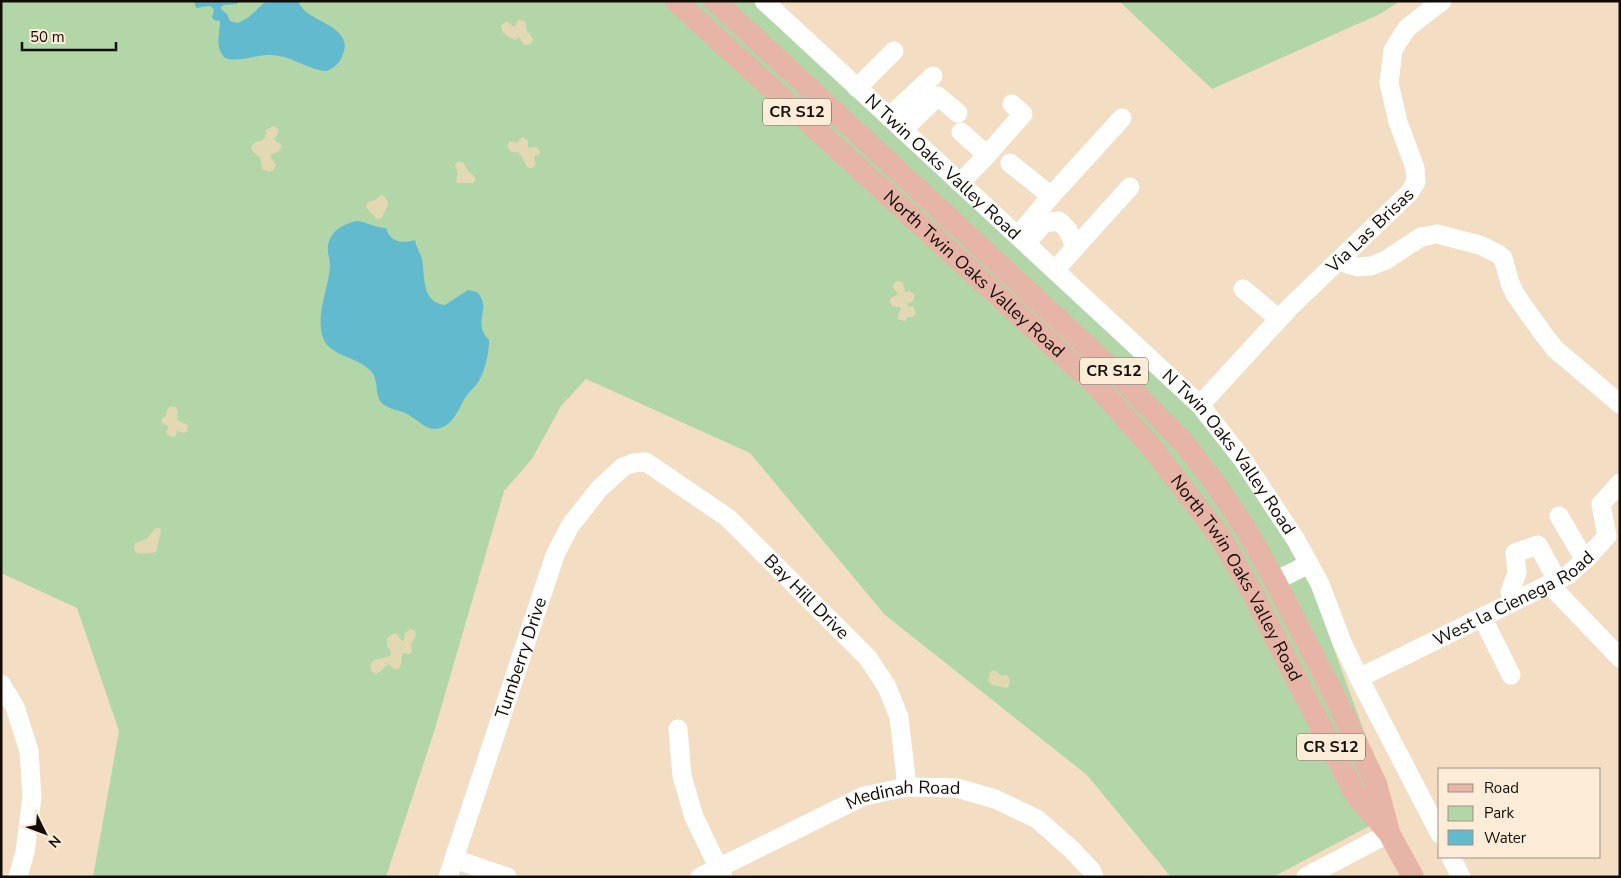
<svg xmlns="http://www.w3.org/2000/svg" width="1621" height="878" font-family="'Nunito Sans',sans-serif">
<rect width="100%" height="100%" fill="#f4dec3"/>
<g fill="#b2d6a8">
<polygon points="1,1 772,1 1194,388 1299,554 1394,813 1273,877 1171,877 1087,775 885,615 750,453 586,379 561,406 532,459 504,491 434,732 386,877 93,877 119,731 77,608 1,573"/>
<polygon points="1119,1 1400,1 1380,14 1212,89"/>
</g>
<g fill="#e2d8b3">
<path d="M518,20L525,21L527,31L532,37L533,41L530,44L524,45L519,37L515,40C509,39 501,32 501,26L505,22H508L514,27Z"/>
<path d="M273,126L277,128L279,131L274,140L280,143L282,147L278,152L271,154V158L276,165L274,170L269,172L262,169L260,157L253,152L251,147L254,143C266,139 264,142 266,130Z"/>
<path d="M522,137L528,140V148L536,147L540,151L539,155L534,156C535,162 538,165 531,168L527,167L520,154L518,152H511L507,146L510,141L517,143Z"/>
<polygon points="458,161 464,163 468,171 475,177 475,181 473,183 457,183 456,180 458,174 455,165"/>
<polygon points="381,195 386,198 388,204 382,218 377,219 367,209 366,206 368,202 375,200"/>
<polygon points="897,281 899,281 903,283 905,291 906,292 910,291 915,295 913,301 907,304 909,307 913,306 916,313 913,317 907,317 906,321 900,320 897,318 901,308 892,306 889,300 891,298 898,294 893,287 894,283"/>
<polygon points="170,406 176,407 178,412 177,420 188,425 187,432 183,433 177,431 176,436 172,437 166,434 168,426 163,424 161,420 166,415 167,410"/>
<path d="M156,528H160L161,531L156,552C155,553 138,554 137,553L134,550L135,543L146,539Z"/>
<path d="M410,629L415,631L416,636L411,644L412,652L409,654L403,653C401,658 402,663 400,668L396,670L389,665C384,666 381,672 376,674L372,672L370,666C375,655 383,661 391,655V652L387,646V638L393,634H397L402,641L404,640L405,633Z"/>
<polygon points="995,670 1001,676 1005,675 1008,676 1010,683 1007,688 992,685 988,681 990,672"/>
</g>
<g fill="#62bacf">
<path d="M194,1H239L237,4L224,5L221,7V9L227,14L230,21L238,23L249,17L266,1H298C300,5 302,8 305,11C319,23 353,30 343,54C340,63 335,67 327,71C307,70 291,55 271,55C256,54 240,63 225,58C214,46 220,35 220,21L214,20L212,17L214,10L212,7L209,6L196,8Z"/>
<path d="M357,221C368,222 378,229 386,228C390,242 401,244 415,240C416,247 420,252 422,259C425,275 421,303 445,305L468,290L477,292C493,309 471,322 489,340C489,352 486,366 481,377C478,385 470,390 465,398C458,410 452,428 435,429C424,429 415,417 405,413C398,410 390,409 384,405C373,396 380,381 371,371C359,358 330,355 324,340C314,315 329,290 330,265C330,259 327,253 328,246C330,231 343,224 357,221Z"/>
</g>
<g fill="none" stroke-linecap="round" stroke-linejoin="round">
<g stroke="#fff" stroke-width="19">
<path id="s1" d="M764,1L1200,405L1243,460L1296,540L1320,584L1342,642L1359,678L1440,834"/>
<polyline points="857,88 894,51"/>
<polyline points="889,117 933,76"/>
<polyline points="903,130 938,96 958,113"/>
<polyline points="987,155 1023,114 1012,104"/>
<polyline points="1010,163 1051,196 1018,236"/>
<polyline points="960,183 987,155 961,132"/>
<polyline points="1051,196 1122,118"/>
<polyline points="1029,240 1044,223 1059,221 1068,230 1075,248"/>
<polyline points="1338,261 1357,267 1371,266 1386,260 1421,237 1437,234 1480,245 1498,254 1503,258 1510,283 1515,294 1544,335 1555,349 1620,404"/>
<polyline points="1055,270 1130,187"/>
<polyline points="1243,289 1279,319"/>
<path id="s2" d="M1200,405L1290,307L1409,193L1416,182L1415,168L1398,122L1389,83L1393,50L1407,28L1442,1"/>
<polyline points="1559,516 1585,560"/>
<polyline points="1275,581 1309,564"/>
<polyline points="1549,584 1620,658"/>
<polyline points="1514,601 1510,592 1517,573 1515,553 1538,545 1557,580"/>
<polyline points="1482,617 1511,675"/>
<path id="s3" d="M1359,678L1568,575L1588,557L1607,536L1601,504L1620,483"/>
<polyline points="1,684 15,707 29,751 32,797 25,852 18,877"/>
<polyline points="678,729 682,776 694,817 723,877"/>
<polyline points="1451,857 1461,877"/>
<polyline points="454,859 507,877"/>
<path id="s4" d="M448,877L555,555L570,526L599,489L623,467L633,463L646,462L728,518L868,658L887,687L899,717L907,787"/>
<path id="s5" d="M700,877L864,796L907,787L957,788L995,799L1037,819L1071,849L1091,870L1094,877"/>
<polyline points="1306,877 1389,833"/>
</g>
<g stroke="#e6b5a7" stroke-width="22">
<path id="s6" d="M676,1L1099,388L1154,450L1221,538L1252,592L1356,795L1389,833L1413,877"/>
<polyline points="715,1 1115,372 1183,442 1215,483 1247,531 1275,581 1334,695 1376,784 1388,828"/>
</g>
</g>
<g text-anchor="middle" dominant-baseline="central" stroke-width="4" stroke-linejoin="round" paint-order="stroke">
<g fill="#fdecd7" stroke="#594f43" stroke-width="1">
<rect x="763" y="98.5" width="68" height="27" rx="4"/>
<rect x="1080" y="357.5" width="68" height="27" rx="4"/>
<rect x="1297" y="733.5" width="68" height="27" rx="4"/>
</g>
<g font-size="16" font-weight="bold" fill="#130c04">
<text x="797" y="112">CR S12</text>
<text x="1114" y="371">CR S12</text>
<text x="1331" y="747">CR S12</text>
</g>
<g font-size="18" fill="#130c04" stroke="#fdecd7">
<text stroke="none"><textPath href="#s1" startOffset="244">N Twin Oaks Valley Road</textPath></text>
<text stroke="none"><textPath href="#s2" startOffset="244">Via Las Brisas</textPath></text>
<text stroke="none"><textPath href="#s6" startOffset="404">North Twin Oaks Valley Road</textPath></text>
<text stroke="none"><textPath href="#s1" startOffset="649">N Twin Oaks Valley Road</textPath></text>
<text stroke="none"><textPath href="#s6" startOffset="809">North Twin Oaks Valley Road</textPath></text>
<text stroke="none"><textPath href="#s3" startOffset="174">West la Cienega Road</textPath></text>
<text stroke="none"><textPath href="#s4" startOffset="686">Bay Hill Drive</textPath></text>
<text stroke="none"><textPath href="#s4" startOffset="231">Turnberry Drive</textPath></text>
<text stroke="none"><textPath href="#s5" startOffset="222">Medinah Road</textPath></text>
</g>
</g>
<rect width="1621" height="878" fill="none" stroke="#130c04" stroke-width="5"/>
<rect x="1438" y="768" width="162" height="90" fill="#fdecd7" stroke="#9f9283"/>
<rect x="1448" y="784" width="25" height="8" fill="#e6b5a7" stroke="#9f9283"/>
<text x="1484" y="793" font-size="15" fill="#130c04">Road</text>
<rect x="1448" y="806" width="25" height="15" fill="#b2d6a8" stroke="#9f9283"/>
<text x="1484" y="818" font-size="15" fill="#130c04">Park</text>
<rect x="1448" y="830" width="25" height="15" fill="#62bacf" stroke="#9f9283"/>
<text x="1484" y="843" font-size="15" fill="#130c04">Water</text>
<g transform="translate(45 833) rotate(132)" stroke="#fdecd7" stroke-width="4" paint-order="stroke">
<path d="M0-4L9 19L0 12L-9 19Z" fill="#130c04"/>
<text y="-8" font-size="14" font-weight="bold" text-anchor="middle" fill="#130c04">N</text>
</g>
<path d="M22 42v8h94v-8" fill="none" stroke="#130c04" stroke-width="2.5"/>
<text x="30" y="42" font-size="15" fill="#130c04" stroke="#fdecd7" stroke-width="4" paint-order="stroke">50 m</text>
</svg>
